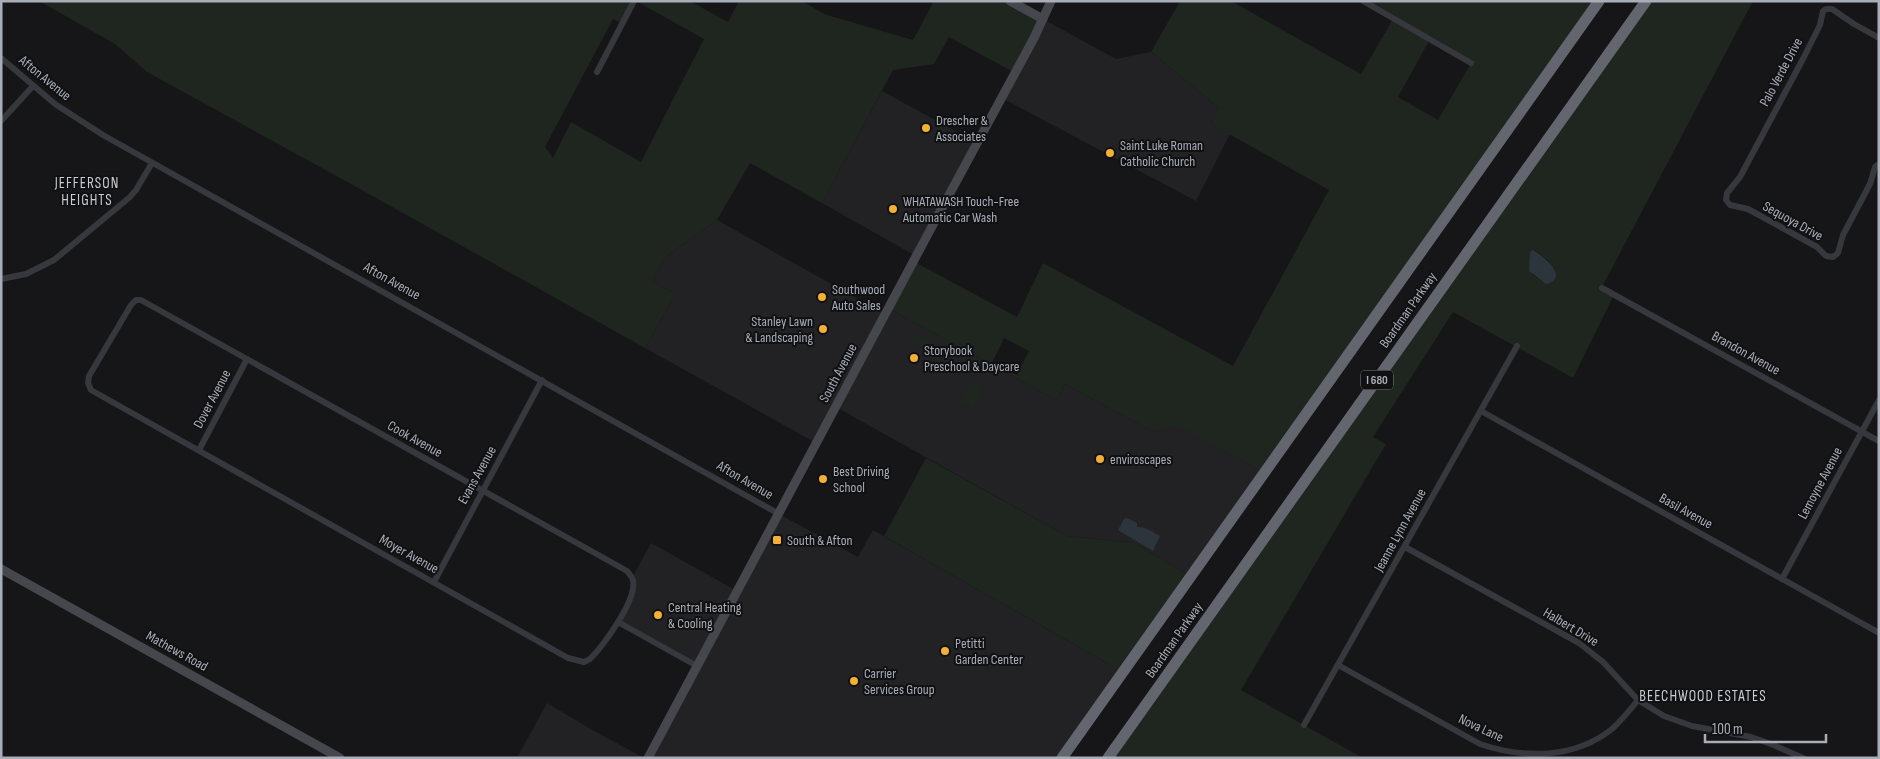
<svg xmlns="http://www.w3.org/2000/svg" width="1880" height="759" font-family="'Sofia Sans Condensed',sans-serif">
<rect width="100%" height="100%" fill="#161618"/>
<g fill="#222225">
<polygon points="1043,19 1116,59 1151,52 1219,108 1211,124 1230,134 1196,201 1002,98"/>
<polygon points="882,91 977,143 916,256 822,203"/>
<polygon points="717,220 885,314 888,308 1056,400 1065,384 1152,431 1179,425 1264,473 1191,576 1134,543 1067,536 836,407 816,443 645,348 675,294 652,281 665,257"/>
<polygon points="779,514 858,557 873,530 1123,672 1062,758 648,758 697,666 618,622 626,608 632,578 651,543 737,591"/>
<polygon points="547,703 589,728 644,758 517,758"/>
</g>
<g fill="#1e261f" fill-rule="evenodd">
<polygon points="39,1 634,1 622,24 613,19 545,147 553,158 571,122 641,162 704,39 636,1 690,1 728,22 739,1 802,1 824,14 913,40 934,1 1010,1 1043,19 1015,73 949,37 934,64 893,70 822,203 750,163 717,220 665,257 652,281 675,294 645,348 351,184 147,72 115,44"/>
<path d="M1180,1H1231L1361,74L1393,19L1363,1H1599L1264,473L1179,426L1152,431L1065,384L1056,400L888,308L913,261L1017,317L1043,263L1233,366L1329,190L1211,124L1219,108L1151,52ZM1430,39L1471,63L1438,120L1398,97ZM1004,338L1029,351L1017,375L992,363Z"/>
<path d="M1646,1H1753L1602,287L1614,295L1573,378L1453,312L1373,437L1386,444L1241,690L1363,758H1108ZM1534,250L1549,261L1547,284L1533,275Z"/>
<polygon points="915,333 935,343 930,352 910,341"/>
<polygon points="970,381 984,387 972,409 959,402"/>
<polygon points="926,458 1067,536 1134,543 1191,576 1123,672 884,536"/>
</g>
<g fill="#2c353c">
<path d="M1533,250C1542,255 1571,278 1546,284L1529,271L1530,252Z"/>
<path d="M1127,518L1137,523V527C1145,526 1153,532 1160,536L1153,551L1118,530L1124,519Z"/>
</g>
<g fill="none" stroke-linecap="round" stroke-linejoin="round">
<g stroke="#37383d" stroke-width="6">
<polyline points="1363,1 1471,63"/>
<polyline points="1879,38 1854,24 1832,9 1826,9 1823,11 1820,25 1804,57 1740,177 1727,193 1726,200 1730,205 1748,209 1817,247 1826,256 1833,257 1838,253 1843,235 1870,184 1875,167 1879,164"/>
<polyline points="1,58 55,104 103,135 779,514"/>
<polyline points="597,72 634,1"/>
<polyline points="1,121 33,86"/>
<polyline points="1,279 26,274 54,260 130,197 136,190 152,163"/>
<polyline points="1602,288 1879,441"/>
<path d="M136,300H141L627,571C629,574 633,577 633,581C637,600 603,646 590,659L584,662L568,658L91,390L88,383L89,376L131,305Z"/>
<polyline points="1481,411 1879,633"/>
<polyline points="199,450 247,359"/>
<polyline points="1405,547 1579,643 1603,662 1638,700 1664,716 1692,726 1751,737 1771,744 1803,758"/>
<polyline points="1782,579 1879,400"/>
<polyline points="434,582 542,380"/>
<polyline points="618,622 697,666"/>
<path d="M1338,665L1480,744C1524,759 1574,759 1612,729C1622,720 1630,710 1638,700"/>
<polyline points="1304,725 1517,346"/>
</g>
<g stroke="#45474d" stroke-width="9">
<polyline points="1010,1 1043,19"/>
<polyline points="1,569 340,758"/>
<polyline points="648,758 936,219 1034,38 1051,1"/>
</g>
<g stroke="#63666e" stroke-width="11">
<polyline points="1062,758 1599,1"/>
<polyline points="1108,758 1646,1"/>
</g>
</g>
<g fill="#f2b134" stroke="#111113" stroke-width="2">
<circle cx="926" cy="128" r="5"/>
<circle cx="1110" cy="153" r="5"/>
<circle cx="893" cy="209" r="5"/>
<circle cx="822" cy="297" r="5"/>
<circle cx="823" cy="329" r="5"/>
<circle cx="914" cy="358" r="5"/>
<circle cx="1100" cy="459" r="5"/>
<circle cx="823" cy="479" r="5"/>
<rect x="772" y="535" width="10" height="10" rx="2.5"/>
<circle cx="658" cy="615" r="5"/>
<circle cx="945" cy="651" r="5"/>
<circle cx="854" cy="681" r="5"/>
</g>
<g text-anchor="middle" dominant-baseline="central" stroke-width="4" stroke-linejoin="round" paint-order="stroke">
<rect fill="#111113" stroke="#7b7e86" stroke-width="1" x="1361" y="370.5" width="32" height="19" rx="4"/>
<g font-size="12" font-weight="bold" fill="#a8adb8">
<text x="1377" y="380">I 680</text>
</g>
<g font-size="14" fill="#a8adb8" stroke="#111113">
<text transform="translate(1781 72) rotate(-62)">Palo Verde Drive</text>
<text transform="translate(45 78) rotate(39)">Afton Avenue</text>
<text transform="translate(1793 221) rotate(29)">Sequoya Drive</text>
<text transform="translate(392 281) rotate(29)">Afton Avenue</text>
<text transform="translate(1408 310) rotate(-55)">Boardman Parkway</text>
<text transform="translate(1746 353) rotate(29)">Brandon Avenue</text>
<text transform="translate(838 373) rotate(-62)">South Avenue</text>
<text transform="translate(212 399) rotate(-62)">Dover Avenue</text>
<text transform="translate(415 439) rotate(29)">Cook Avenue</text>
<text transform="translate(477 475) rotate(-61)">Evans Avenue</text>
<text transform="translate(745 480) rotate(30)">Afton Avenue</text>
<text transform="translate(1820 483) rotate(-62)">Lemoyne Avenue</text>
<text transform="translate(1686 511) rotate(29)">Basil Avenue</text>
<text transform="translate(1400 530) rotate(-61)">Jeanne Lynn Avenue</text>
<text transform="translate(409 554) rotate(29)">Moyer Avenue</text>
<text transform="translate(1571 627) rotate(31)">Halbert Drive</text>
<text transform="translate(1174 640) rotate(-55)">Boardman Parkway</text>
<text transform="translate(177 651) rotate(29)">Mathews Road</text>
<text transform="translate(1481 728) rotate(25)">Nova Lane</text>
</g>
<g font-size="14" fill="#a8adb8" stroke="#111113" text-anchor="start">
<text x="936" y="120">Drescher &amp;<tspan x="936" dy="16">Associates</tspan></text>
<text x="1120" y="145">Saint Luke Roman<tspan x="1120" dy="16">Catholic Church</tspan></text>
<text x="903" y="201">WHATAWASH Touch-Free<tspan x="903" dy="16">Automatic Car Wash</tspan></text>
<text x="832" y="289">Southwood<tspan x="832" dy="16">Auto Sales</tspan></text>
<text x="813" y="321" text-anchor="end">Stanley Lawn<tspan x="813" dy="16">&amp; Landscaping</tspan></text>
<text x="924" y="350">Storybook<tspan x="924" dy="16">Preschool &amp; Daycare</tspan></text>
<text x="1110" y="459">enviroscapes</text>
<text x="833" y="471">Best Driving<tspan x="833" dy="16">School</tspan></text>
<text x="787" y="540">South &amp; Afton</text>
<text x="668" y="607">Central Heating<tspan x="668" dy="16">&amp; Cooling</tspan></text>
<text x="955" y="643">Petitti<tspan x="955" dy="16">Garden Center</tspan></text>
<text x="864" y="673">Carrier<tspan x="864" dy="16">Services Group</tspan></text>
</g>
<g font-size="15" letter-spacing="1" fill="#c9ccd4" stroke="#111113">
<text x="87" y="183">JEFFERSON<tspan x="87" dy="17">HEIGHTS</tspan></text>
<text x="1703" y="696">BEECHWOOD ESTATES</text>
</g>
</g>
<rect width="1880" height="759" fill="none" stroke="#a8adb8" stroke-width="5"/>
<path d="M1705 734v8h121v-8" fill="none" stroke="#a8adb8" stroke-width="2.5"/>
<text x="1712" y="734" font-size="15" fill="#a8adb8" stroke="#111113" stroke-width="4" paint-order="stroke">100 m</text>
</svg>
